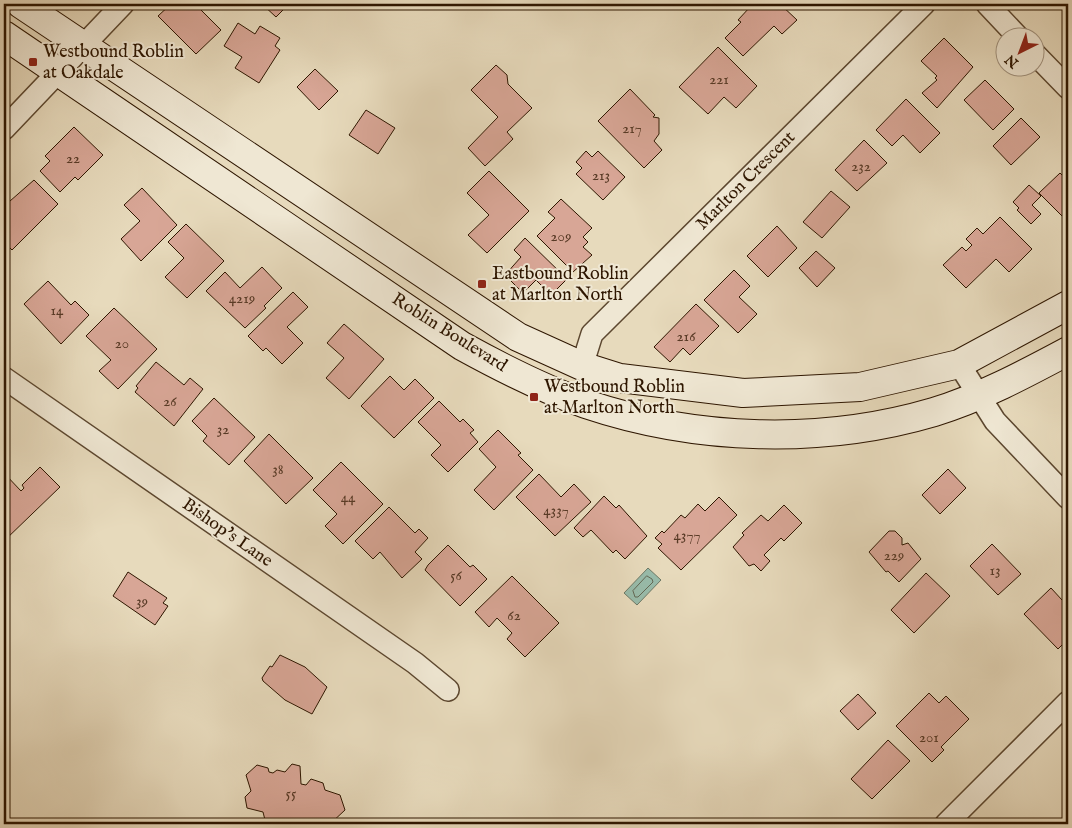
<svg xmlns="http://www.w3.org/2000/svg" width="1072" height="828" font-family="'IM FELL English',serif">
<rect width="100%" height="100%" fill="#e7dabc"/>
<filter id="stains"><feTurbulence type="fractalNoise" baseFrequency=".004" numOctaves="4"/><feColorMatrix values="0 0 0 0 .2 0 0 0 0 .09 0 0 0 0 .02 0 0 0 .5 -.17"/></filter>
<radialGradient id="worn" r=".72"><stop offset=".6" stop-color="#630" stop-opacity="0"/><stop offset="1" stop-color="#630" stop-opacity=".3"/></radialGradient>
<polygon fill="#98bbaa" stroke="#6e7966" points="648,568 661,580 637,605 624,593"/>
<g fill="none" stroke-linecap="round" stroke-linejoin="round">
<polygon stroke="#636855" stroke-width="1" points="647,576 652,579 653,582 638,597 635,597 633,591"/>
</g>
<g fill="#d8a696" stroke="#2e1600">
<polygon points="171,4 195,4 221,30 196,54 158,16"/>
<polygon points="262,4 289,4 276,17"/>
<polygon points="746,4 780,4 797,20 782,34 774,26 743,56 725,38 741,22 738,20 750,7"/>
<polygon points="238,23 255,34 260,26 280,38 275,46 280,50 259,83 235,68 242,57 224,46"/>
<polygon points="944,38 973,67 937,108 922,93 937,80 935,78 937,76 921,61"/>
<polygon points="718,47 757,86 736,108 724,97 708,114 679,87"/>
<polygon points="496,65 507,75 508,84 532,108 507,132 513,139 485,166 468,148 498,117 471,90"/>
<polygon points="315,69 338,91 319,110 297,87"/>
<polygon points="985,80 1014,109 993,130 964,100"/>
<polygon points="630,89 655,115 653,117 659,118 659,134 654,141 662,150 644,168 598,121"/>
<polygon points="906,99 940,133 920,153 903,135 892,146 876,130"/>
<polygon points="366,110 395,128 378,154 349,135"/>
<polygon points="1021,118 1040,137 1011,165 993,146"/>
<polygon points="74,127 103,155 78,180 75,177 60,192 40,171 50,161 45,156"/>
<polygon points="864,140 887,163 857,191 835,170"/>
<polygon points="586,151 592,157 598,151 625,177 603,200 576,174 582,168 576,162"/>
<polygon points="489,171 529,211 487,253 468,235 489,215 467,193"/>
<polygon points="1060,173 1068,181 1068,222 1039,193"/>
<polygon points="34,180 58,204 12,250 4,242 4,200 6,197 10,201"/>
<polygon points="1029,185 1041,196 1032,205 1041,214 1031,224 1017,210 1019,208 1013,202"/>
<polygon points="142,188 177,225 141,261 121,239 140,221 124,205"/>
<polygon points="831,191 850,207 822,238 803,222"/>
<polygon points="561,199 592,228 583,237 588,242 583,247 592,255 573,272 537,236 555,218 548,212"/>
<polygon points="1000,217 1032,249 1009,272 996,259 966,288 943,265 962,247 966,251 972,245 966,239 977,228 983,234"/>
<polygon points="186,224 224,261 187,298 165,277 184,258 168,242"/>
<polygon points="777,226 797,248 768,277 747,256"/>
<polygon points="525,238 567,279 551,295 536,280 523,293 505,275 521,257 514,250"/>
<polygon points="816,251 835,268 817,287 799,268"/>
<polygon points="262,267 282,288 264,306 266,308 245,328 206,291 225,272 240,288"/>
<polygon points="734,270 750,286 739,297 757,314 738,333 704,300"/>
<polygon points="48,281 71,305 75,301 89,315 61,344 24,304"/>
<polygon points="293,292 308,307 287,327 303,343 282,364 266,348 263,351 248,336"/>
<polygon points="696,304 719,326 690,355 683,348 670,362 654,347"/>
<polygon points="114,308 157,349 118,389 99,371 111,360 86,336"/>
<polygon points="344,324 384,359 349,399 326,378 344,358 327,343"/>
<polygon points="156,362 184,385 190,378 203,389 174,426 135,392 138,388 136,386"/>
<polygon points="390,376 404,390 415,379 434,398 394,438 361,406"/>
<polygon points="214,398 255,437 229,465 203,441 207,436 192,421"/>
<polygon points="439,401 460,422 463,419 474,430 470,433 478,442 448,472 431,455 441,445 418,422"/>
<polygon points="498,430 521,453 518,455 533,470 494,510 474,490 496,467 479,449"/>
<polygon points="269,434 313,478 286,504 244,461"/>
<polygon points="341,462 383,504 343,544 325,526 337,514 313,490"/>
<polygon points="40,467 60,487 4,541 4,473 21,491 24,488 22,485"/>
<polygon points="948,469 966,488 940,514 922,495"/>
<polygon points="539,474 561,497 574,484 591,502 555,536 516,497"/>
<polygon points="604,496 616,508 619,505 647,536 625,559 616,550 613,553 591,530 583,537 574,528"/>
<polygon points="719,497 737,515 681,570 658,548 662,544 655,538 662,531 664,533 681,515 685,518 698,504 705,511"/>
<polygon points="784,505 802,523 784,541 781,538 764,555 770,561 761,571 754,564 749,566 733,547 744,535 742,533 761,515 768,521"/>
<polygon points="389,507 415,533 419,529 428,538 415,552 422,559 402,578 380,552 373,559 355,541"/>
<polygon points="889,531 895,531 902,538 902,545 908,543 921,559 899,582 888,571 886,572 869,552"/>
<polygon points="992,544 1021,574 998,595 970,566"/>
<polygon points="448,545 470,567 473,565 487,579 460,606 425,570 428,565"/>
<polygon points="128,572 167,598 163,603 168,606 155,625 113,596"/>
<polygon points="926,573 950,596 914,633 891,610"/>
<polygon points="512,576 559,623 525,657 507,639 512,633 497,618 489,627 475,612"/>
<polygon points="1051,588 1062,600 1068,593 1068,639 1058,649 1024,614"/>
<polygon points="280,655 305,667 327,687 312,714 285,700 263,681 262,678 270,666 272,667"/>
<polygon points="929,693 939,703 946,696 969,719 941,747 944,750 932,762 896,726"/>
<polygon points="858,694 876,713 858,730 840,711"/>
<polygon points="888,740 910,761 872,799 851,779"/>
<polygon points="292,764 300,766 301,784 306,785 311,779 323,783 325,790 340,795 345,810 330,824 266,824 263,812 247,808 245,797 251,791 246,775 257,765 268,768 269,772 273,773 277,770 285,772"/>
<polygon points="804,819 809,824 799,824"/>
</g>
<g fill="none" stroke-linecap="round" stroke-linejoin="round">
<g stroke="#5c472f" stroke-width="24">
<g id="minor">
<polyline points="987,4 1019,38"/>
<polyline points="1034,53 1068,88"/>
<polyline points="4,129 123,4"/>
<polyline points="959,364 995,421 1068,498"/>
<polyline points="582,366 592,334 924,4"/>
<polyline points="4,378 415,663 448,690"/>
<polyline points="946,824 1068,702"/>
</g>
</g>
<g stroke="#2e1600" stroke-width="30">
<g id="secondary">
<polyline points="21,4 518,337 582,366 620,378 743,393 860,387 959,364 1068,305"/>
<path d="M4,35L462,346C502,368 543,389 586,404C696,441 822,445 934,412C980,398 1025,374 1068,351"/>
</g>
</g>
<use href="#minor" stroke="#efe7d3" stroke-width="21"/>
<use href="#secondary" stroke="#efe7d3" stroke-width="28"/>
</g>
<g fill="#8f2418" stroke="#efe7d3" stroke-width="2">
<rect x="28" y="57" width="10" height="10" rx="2.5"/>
<rect x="477" y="279" width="10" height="10" rx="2.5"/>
<rect x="529" y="392" width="10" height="10" rx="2.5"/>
</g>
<g text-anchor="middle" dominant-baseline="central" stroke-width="4" stroke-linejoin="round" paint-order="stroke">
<g font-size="15" fill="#583a26">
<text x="719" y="79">221</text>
<text x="632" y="128">217</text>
<text x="73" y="158">22</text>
<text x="861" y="166">232</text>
<text x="601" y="175">213</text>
<text x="561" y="236">209</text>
<text x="242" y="298">4219</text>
<text x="57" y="310">14</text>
<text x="686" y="336">216</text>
<text x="122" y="343">20</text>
<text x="170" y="401">26</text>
<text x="223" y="429">32</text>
<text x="278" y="469">38</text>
<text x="348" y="497">44</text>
<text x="556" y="510">4337</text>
<text x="687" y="535">4377</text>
<text x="894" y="555">229</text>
<text x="995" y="570">13</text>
<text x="456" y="575">56</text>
<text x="142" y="601">39</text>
<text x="514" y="615">62</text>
<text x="929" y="737">201</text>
<text x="291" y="793">55</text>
</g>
<g font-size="18" fill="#2e1600" stroke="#efe7d3" text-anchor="start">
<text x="43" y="52">Westbound Roblin<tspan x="43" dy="21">at Oakdale</tspan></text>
<text x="492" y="274">Eastbound Roblin<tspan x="492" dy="21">at Marlton North</tspan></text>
<text x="544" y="387">Westbound Roblin<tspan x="544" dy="21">at Marlton North</tspan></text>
</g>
<g font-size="18" fill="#2e1600" stroke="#efe7d3">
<text transform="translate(746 181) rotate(-45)">Marlton Crescent</text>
<text transform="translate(449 333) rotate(32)">Roblin Boulevard</text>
<text transform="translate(227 533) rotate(35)">Bishop's Lane</text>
</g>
</g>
<rect width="1072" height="828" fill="none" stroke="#e7dabc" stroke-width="20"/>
<rect x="5" y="5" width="1062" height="818" fill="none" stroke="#2e1600" stroke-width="2.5"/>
<rect x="10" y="10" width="1052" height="808" fill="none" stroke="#2e1600"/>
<g transform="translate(1020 52) rotate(222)"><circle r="24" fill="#efe7d3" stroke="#a2937f"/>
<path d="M0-4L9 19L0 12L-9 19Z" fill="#8f2418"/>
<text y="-8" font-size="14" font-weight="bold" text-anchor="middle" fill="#2e1600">N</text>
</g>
<rect width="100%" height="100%" filter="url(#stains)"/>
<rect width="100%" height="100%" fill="url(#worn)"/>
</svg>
